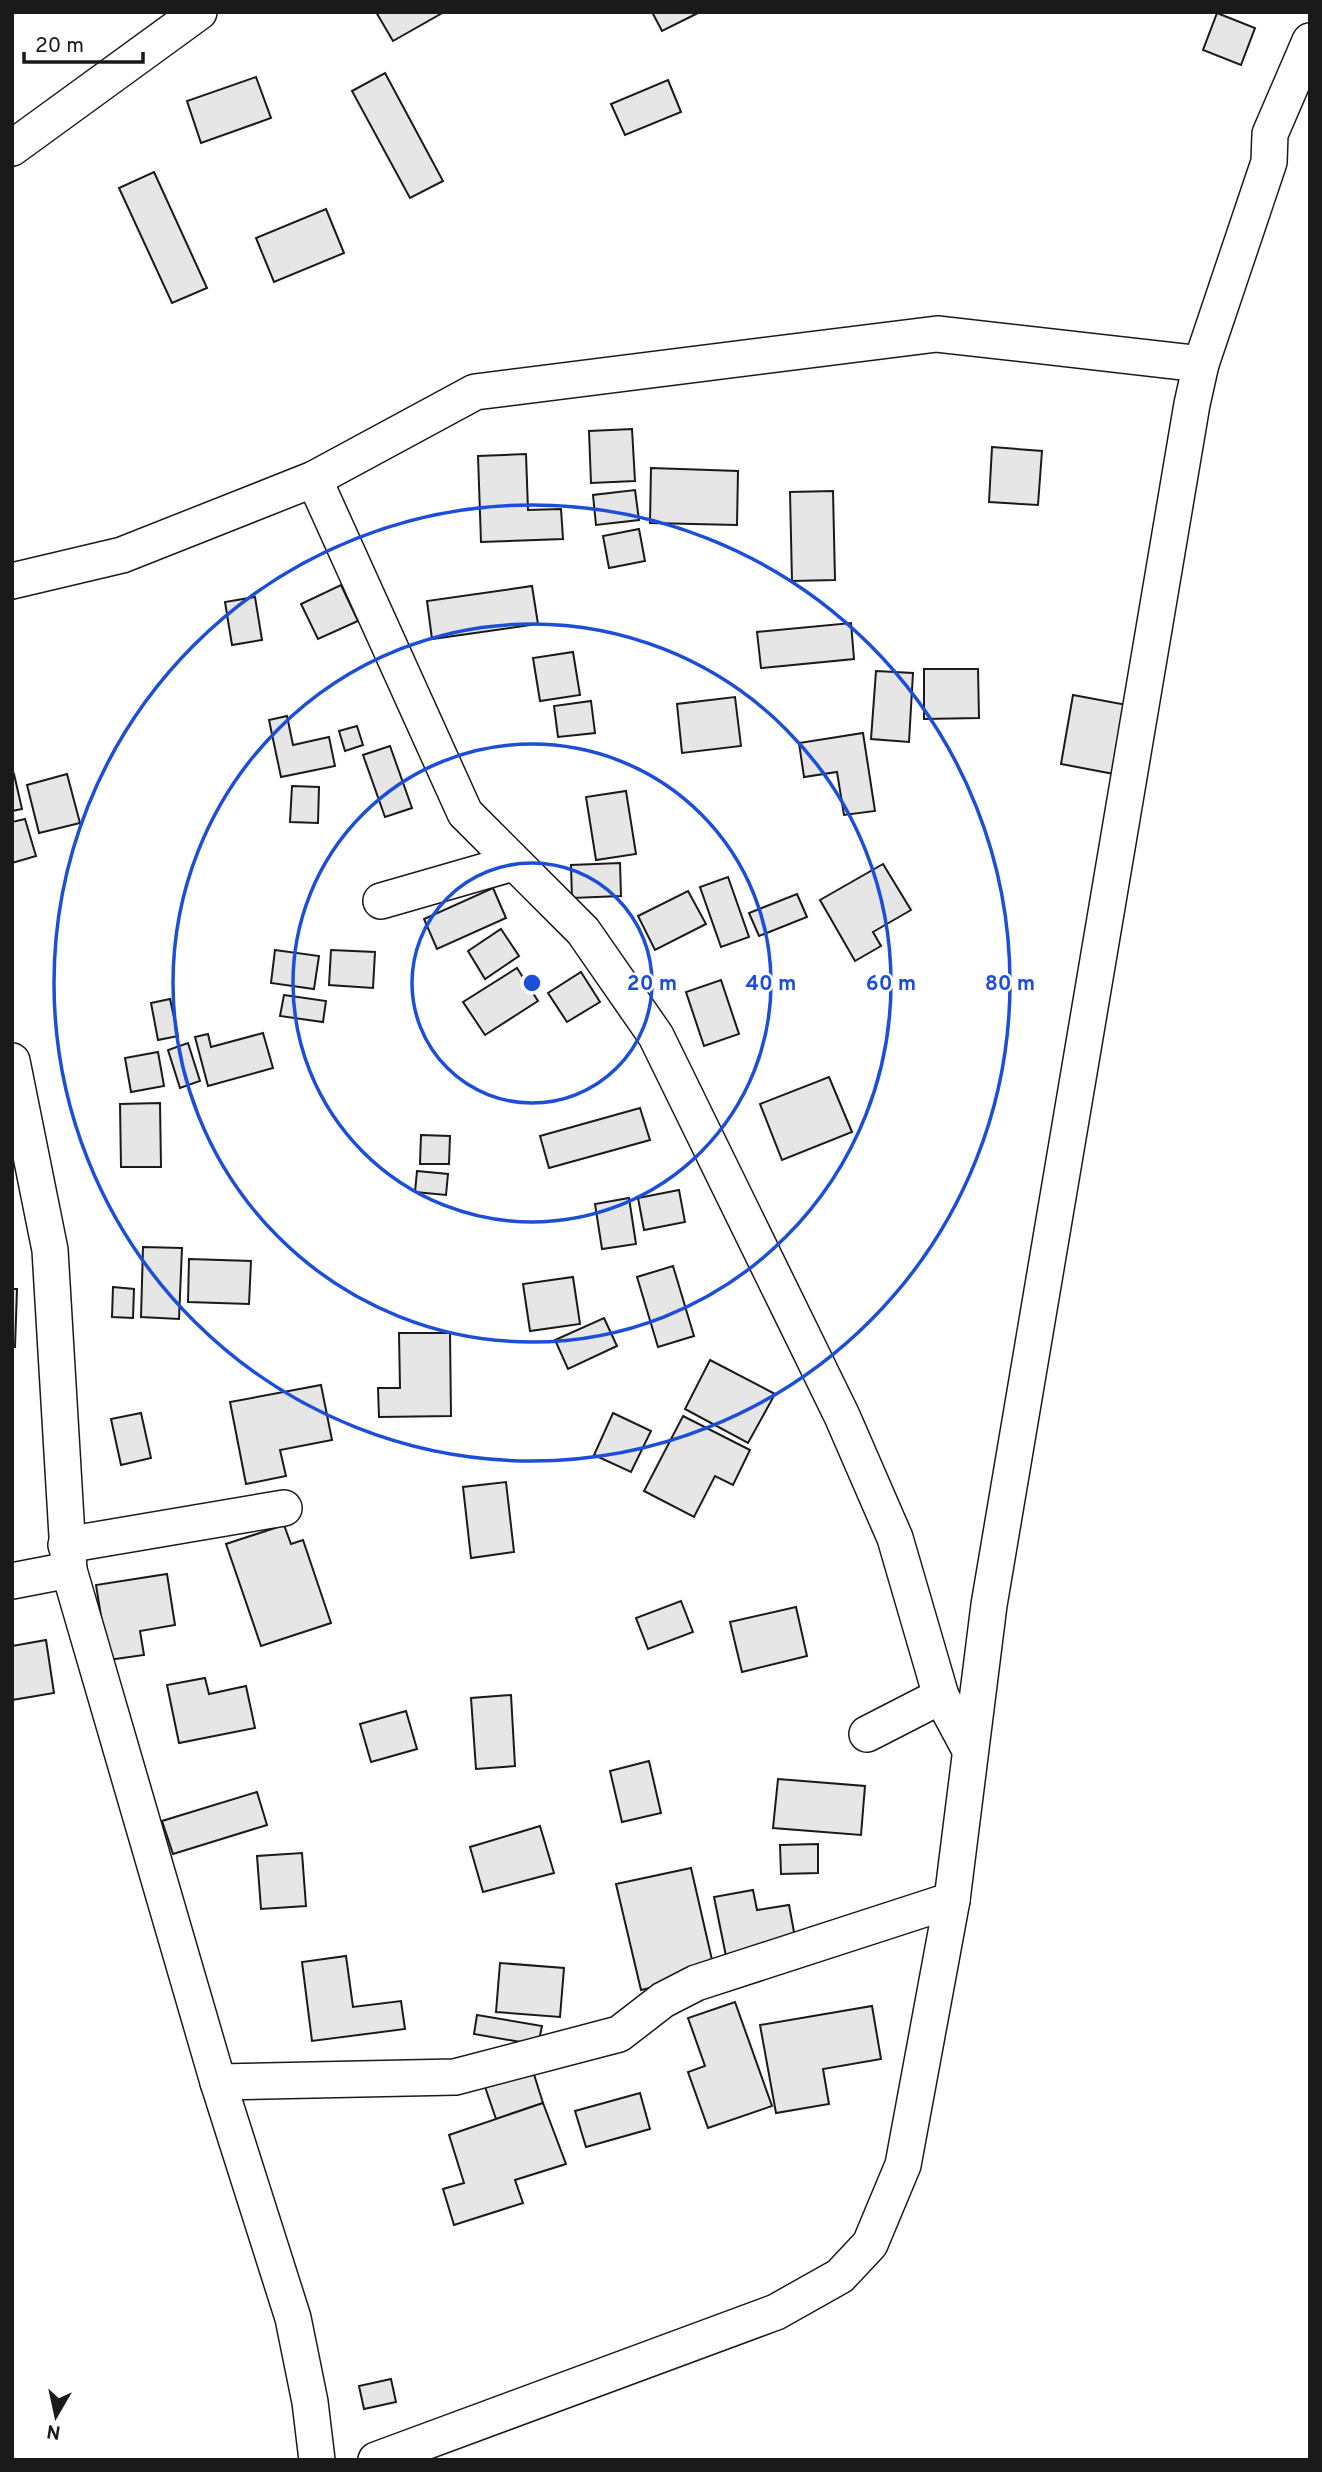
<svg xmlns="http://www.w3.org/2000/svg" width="1322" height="2472" font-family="Overpass,sans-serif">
<rect width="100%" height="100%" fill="#fff"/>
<g fill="#e6e6e6" stroke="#1a1a1a" stroke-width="2">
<polygon points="376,12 444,12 393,41"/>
<polygon points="652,12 700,12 662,31"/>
<polygon points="1217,13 1255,28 1241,65 1203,50"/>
<polygon points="385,73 443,181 410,198 352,91"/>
<polygon points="256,77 271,118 201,143 187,101"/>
<polygon points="668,80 681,112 625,135 611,104"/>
<polygon points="154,172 207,288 172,303 119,188"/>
<polygon points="326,209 344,253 274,282 256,238"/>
<polygon points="632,429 635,481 591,483 589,431"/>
<polygon points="992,447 1042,451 1038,505 989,502"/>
<polygon points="526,454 528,510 561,509 563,539 481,542 478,456"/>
<polygon points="651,468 738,471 737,525 650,523"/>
<polygon points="635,490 639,520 596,525 593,495"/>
<polygon points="833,491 835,580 792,581 790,492"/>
<polygon points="639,529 645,561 609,568 603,536"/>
<polygon points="341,585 358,621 318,639 301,604"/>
<polygon points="532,586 538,624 432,639 427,601"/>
<polygon points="255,597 262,640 232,645 225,602"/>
<polygon points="851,623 854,659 761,668 757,632"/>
<polygon points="573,652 580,695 540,701 533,658"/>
<polygon points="924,669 978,669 979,718 924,719"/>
<polygon points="876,671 913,673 909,742 871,739"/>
<polygon points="1073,695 1127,705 1114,774 1061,764"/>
<polygon points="735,697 741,746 682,753 677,704"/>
<polygon points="591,701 595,733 558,737 554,706"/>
<polygon points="287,716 293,745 329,737 335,766 281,777 269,720"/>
<polygon points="357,726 363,745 345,751 339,731"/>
<polygon points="863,733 875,811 844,815 837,772 804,777 799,743"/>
<polygon points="390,746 412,808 385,817 363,755"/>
<polygon points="14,774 22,809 12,811 12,775"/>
<polygon points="67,774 80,823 39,833 27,785"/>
<polygon points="292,786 319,787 318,823 290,822"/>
<polygon points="626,791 636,854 596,860 586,797"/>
<polygon points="25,819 36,856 12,863 12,822"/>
<polygon points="620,863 621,896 572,898 571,865"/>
<polygon points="883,864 911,910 873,932 881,946 855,961 820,900"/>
<polygon points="728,877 749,937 721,947 700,887"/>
<polygon points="493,888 506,918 437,949 424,919"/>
<polygon points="688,891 706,924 655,950 638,916"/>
<polygon points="797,894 807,917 759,936 749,913"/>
<polygon points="501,929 519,956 485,979 468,951"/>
<polygon points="275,950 319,956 314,989 271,983"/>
<polygon points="331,950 375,952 373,988 329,985"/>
<polygon points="517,968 538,1001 485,1035 463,1002"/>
<polygon points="581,972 600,1002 567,1022 548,993"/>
<polygon points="721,980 739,1034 704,1046 686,992"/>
<polygon points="284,995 326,1001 323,1022 280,1016"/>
<polygon points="170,999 178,1036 158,1040 151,1003"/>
<polygon points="263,1033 273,1068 208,1086 195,1037 208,1034 211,1047"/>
<polygon points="188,1043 200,1081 180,1088 168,1050"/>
<polygon points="158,1052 164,1086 131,1092 125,1058"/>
<polygon points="829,1077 852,1132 782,1160 760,1104"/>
<polygon points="160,1103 161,1167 121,1167 120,1104"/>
<polygon points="640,1108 650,1140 549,1168 540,1136"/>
<polygon points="421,1135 450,1136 449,1164 420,1164"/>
<polygon points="417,1171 448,1174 446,1195 415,1192"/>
<polygon points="679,1190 685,1222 644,1230 638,1198"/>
<polygon points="629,1198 636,1244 602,1249 595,1204"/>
<polygon points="143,1247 182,1248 179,1319 141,1317"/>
<polygon points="189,1259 251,1261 249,1304 188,1302"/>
<polygon points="673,1266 694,1336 658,1347 637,1277"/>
<polygon points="573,1277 580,1324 530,1331 523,1284"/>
<polygon points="113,1287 134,1289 133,1318 112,1317"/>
<polygon points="12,1289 17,1289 15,1347 12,1347"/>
<polygon points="604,1318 617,1346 568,1369 555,1340"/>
<polygon points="399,1333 450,1333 451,1416 379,1417 378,1388 400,1388"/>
<polygon points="710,1360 775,1394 748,1443 685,1409"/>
<polygon points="321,1385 332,1440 280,1450 286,1476 246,1484 230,1402"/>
<polygon points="141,1413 151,1458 121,1465 111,1419"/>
<polygon points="613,1413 651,1431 631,1472 594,1455"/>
<polygon points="683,1416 750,1450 733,1485 715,1476 694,1517 644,1491"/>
<polygon points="506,1482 514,1552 471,1558 463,1487"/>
<polygon points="284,1525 291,1544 303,1540 331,1623 261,1646 226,1544"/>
<polygon points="167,1574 175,1625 140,1631 144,1655 108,1660 96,1585"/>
<polygon points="681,1601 693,1632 648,1649 636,1618"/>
<polygon points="796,1607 807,1656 742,1672 730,1622"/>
<polygon points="46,1640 54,1693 12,1700 12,1646"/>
<polygon points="205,1678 209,1694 246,1686 255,1728 179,1743 167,1685"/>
<polygon points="511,1695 515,1766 476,1769 471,1698"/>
<polygon points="406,1711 417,1749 371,1762 360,1724"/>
<polygon points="649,1761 661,1813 622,1822 610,1771"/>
<polygon points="778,1779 865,1786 861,1835 773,1828"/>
<polygon points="257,1792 267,1825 173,1854 162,1821"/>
<polygon points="540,1826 554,1873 483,1892 470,1847"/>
<polygon points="818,1844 818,1873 781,1874 780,1845"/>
<polygon points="302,1853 306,1906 261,1909 257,1856"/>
<polygon points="691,1868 715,1973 641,1990 616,1884"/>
<polygon points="753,1890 757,1910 789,1905 796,1943 726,1956 714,1897"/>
<polygon points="346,1956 353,2007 401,2001 405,2029 312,2041 302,1962"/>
<polygon points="500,1963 564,1968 560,2017 496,2012"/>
<polygon points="735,2002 772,2106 708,2128 688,2072 705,2066 688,2018"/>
<polygon points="872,2006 881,2059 823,2069 829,2104 776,2113 760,2025"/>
<polygon points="477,2015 542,2026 538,2045 474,2034"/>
<polygon points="532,2068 543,2103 496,2119 484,2084"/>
<polygon points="640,2093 650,2129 586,2147 575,2111"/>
<polygon points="543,2103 566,2164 515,2180 523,2203 454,2225 443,2189 464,2183 449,2135"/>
<polygon points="391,2379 396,2402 364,2409 359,2386"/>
</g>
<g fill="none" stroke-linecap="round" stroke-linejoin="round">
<g stroke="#1a1a1a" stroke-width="38">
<g id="street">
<polyline points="12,148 199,12"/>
<polyline points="314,479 465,813 583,931 656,1036 842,1416 895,1538 941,1696 969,1748"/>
<polyline points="12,581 122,555 314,479 475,392 937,334 1201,364"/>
<polyline points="381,901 513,863"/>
<polyline points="12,1061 50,1250 69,1570 218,2082 293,2318 310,2402 317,2460"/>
<polyline points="66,1545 284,1508"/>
<polyline points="12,1581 69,1570"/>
<polyline points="867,1734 941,1696"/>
<polyline points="218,2082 455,2077 619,2034 663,2000 696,1983 952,1900"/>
<polyline points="376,2460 776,2312 840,2276 870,2244 903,2165 952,1900 989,1605 1192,404 1201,364 1269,162 1270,134 1310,41"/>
</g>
</g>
<use href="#street" stroke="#fff" stroke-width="35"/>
</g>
<g fill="none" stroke="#1d4ed8" stroke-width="3.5">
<circle cx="532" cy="983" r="120"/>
<circle cx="532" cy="983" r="239"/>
<circle cx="532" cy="983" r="359"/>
<circle cx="532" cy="983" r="478"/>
</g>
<circle cx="532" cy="983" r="10" fill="#1d4ed8" stroke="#fff" stroke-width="3.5"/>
<g font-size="21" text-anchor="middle" font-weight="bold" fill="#1d4ed8" stroke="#fff" stroke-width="5" stroke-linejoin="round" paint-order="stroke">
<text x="652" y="990">20 m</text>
<text x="771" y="990">40 m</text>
<text x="891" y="990">60 m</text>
<text x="1010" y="990">80 m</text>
</g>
<rect width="1322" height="2472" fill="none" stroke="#1a1a1a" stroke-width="28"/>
<g transform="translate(56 2416) rotate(189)" stroke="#ffffff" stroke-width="5" paint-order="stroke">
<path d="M0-5L12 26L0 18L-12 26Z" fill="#1a1a1a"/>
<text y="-10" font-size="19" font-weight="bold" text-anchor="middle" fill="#1a1a1a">N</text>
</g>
<path d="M24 52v10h119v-10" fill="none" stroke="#1a1a1a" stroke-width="3.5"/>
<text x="35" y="52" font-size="21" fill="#1a1a1a" stroke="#ffffff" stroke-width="5" paint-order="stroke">20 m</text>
</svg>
